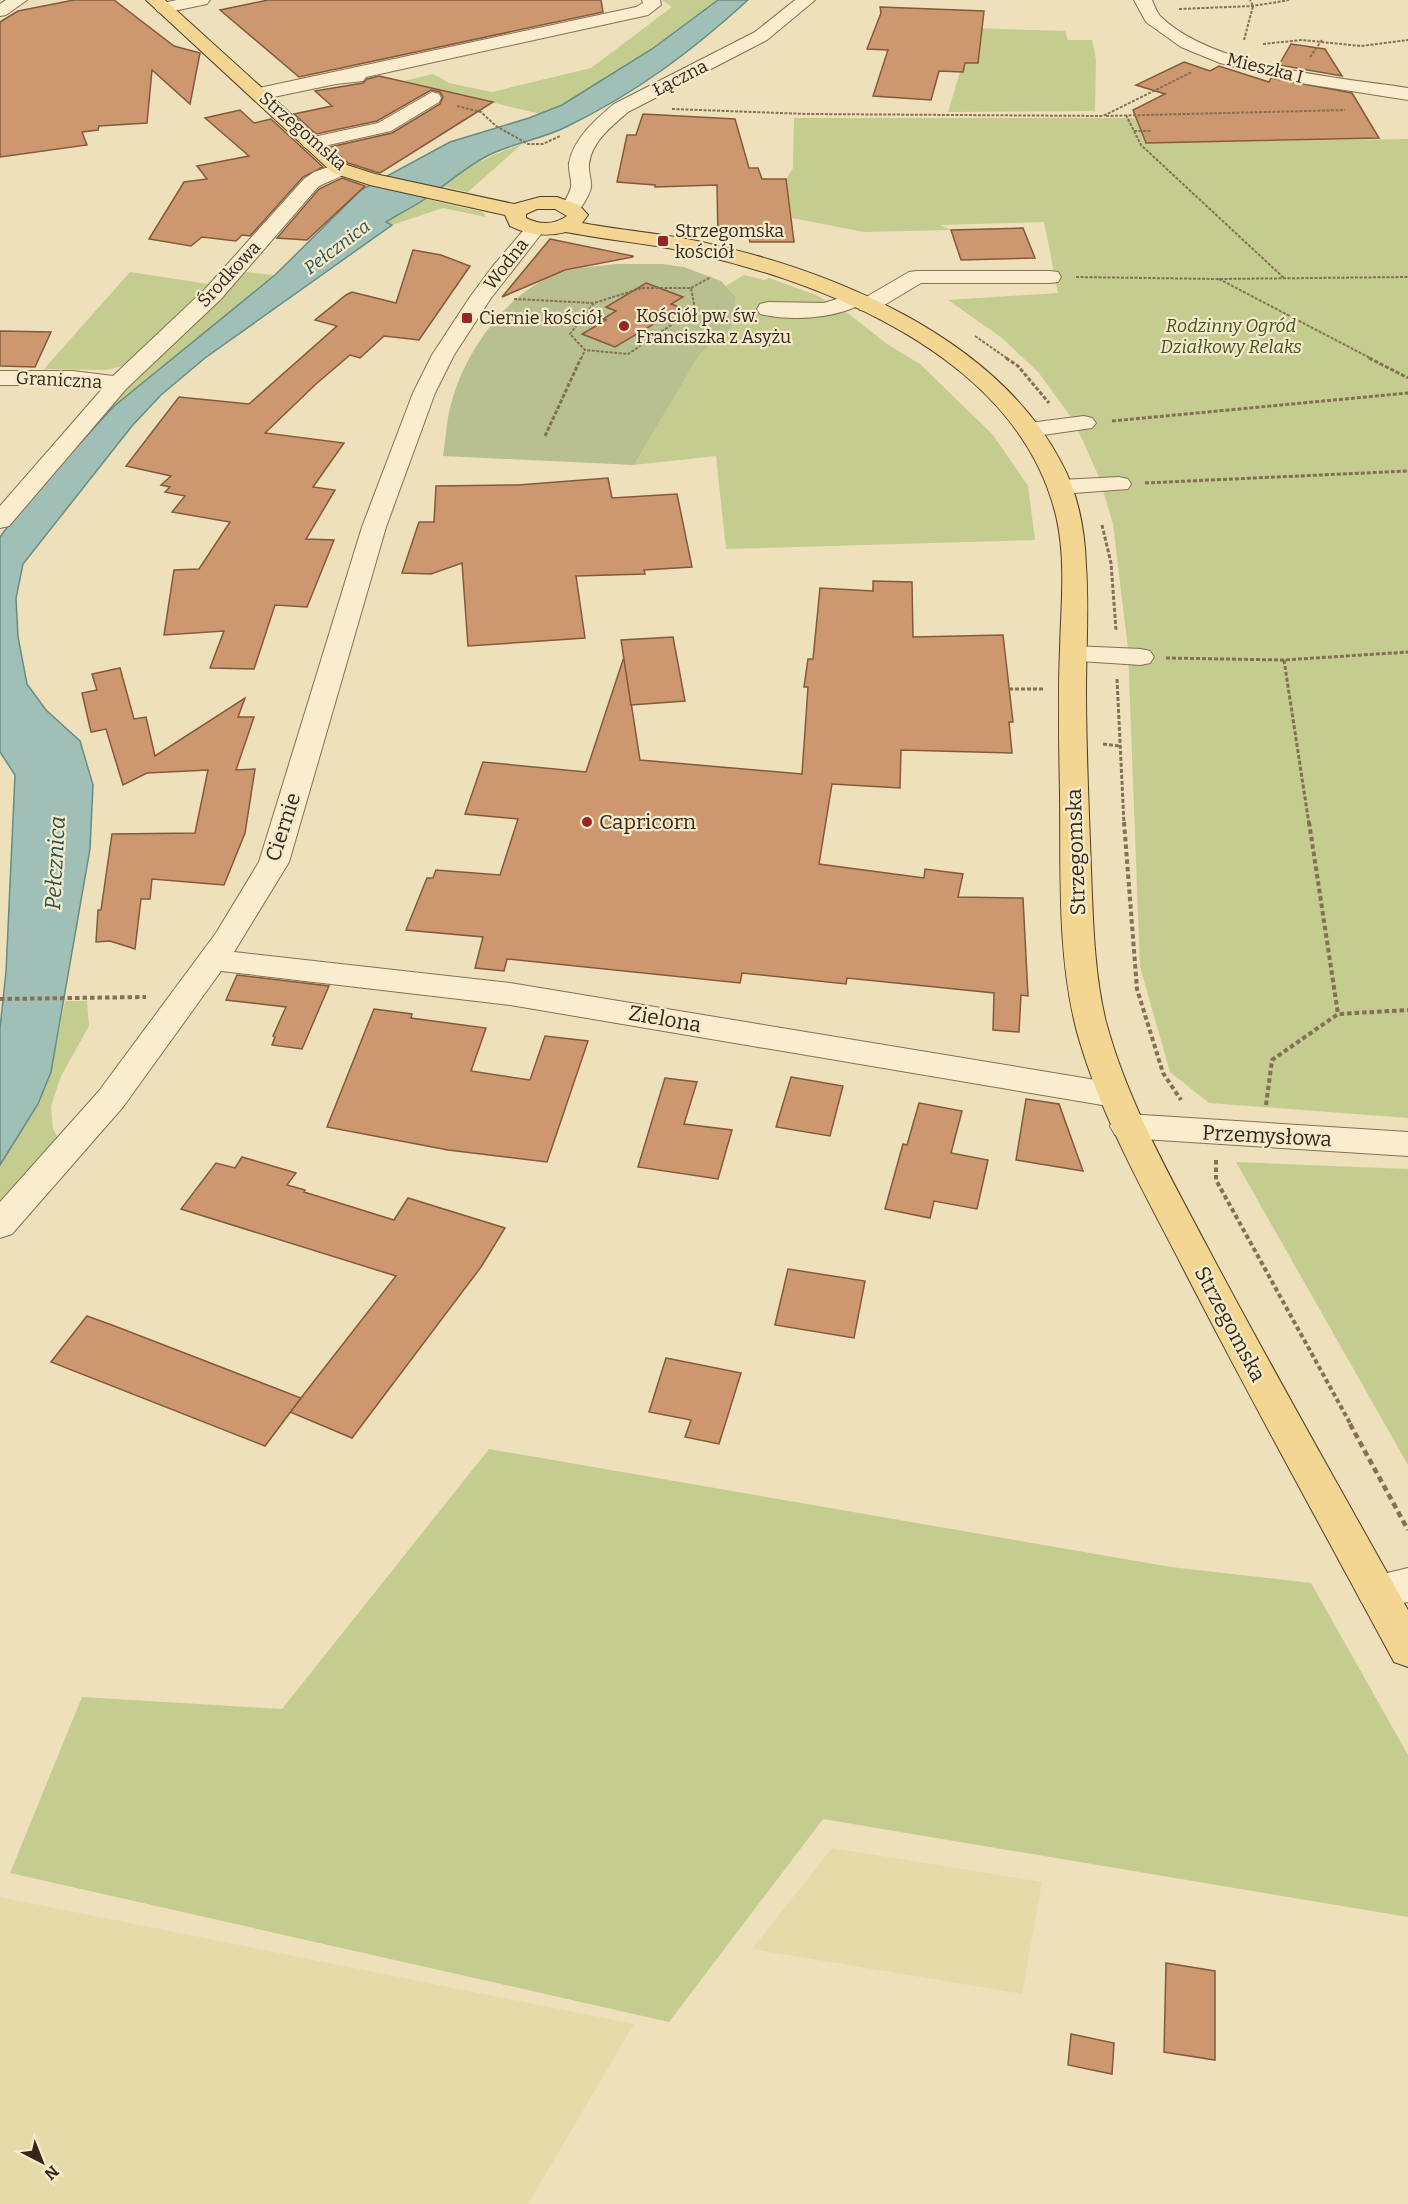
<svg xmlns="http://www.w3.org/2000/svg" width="1408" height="2204" font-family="Bitter,serif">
<rect width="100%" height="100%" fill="#eee0bb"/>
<g fill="#e4dba9">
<polygon points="832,1848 1042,1882 1022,1994 752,1949"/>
<polygon points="0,1897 634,2024 528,2204 0,2204"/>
</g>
<g fill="#c4cc90">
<polygon points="662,0 718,0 652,49 562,105 540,114 430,87 394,92 388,85 433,74 449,83 492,92 591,68 672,7"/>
<polygon points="973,28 1065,31 1068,40 1092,40 1096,59 1095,111 948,112"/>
<polygon points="794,118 1135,118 1145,143 1408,139 1408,1118 1209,1103 1170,1072 1140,967 1128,649 1113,524 1099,477 1074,421 1038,372 1002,338 948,300 1058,293 1044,222 940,225 951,230 864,232 792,218 786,179 793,168"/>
<path d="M522,144L468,192L441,186C467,167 492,154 522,144Z"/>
<polygon points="426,199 483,212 486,217 443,208 392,225 385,222"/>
<polygon points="130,272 208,284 123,366 105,370 44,369"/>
<polygon points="245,272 275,275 219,322 23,506 109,404"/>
<polygon points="744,275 764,280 769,278 816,295 849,314 887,344 920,364 993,435 1028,486 1035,540 726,549 716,456 634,465 700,354 732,328 736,297 726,286"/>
<polygon points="65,1001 87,1001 89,1026 61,1076 51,1106 53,1129 58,1138 0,1204 0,1165 38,1104 51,1072"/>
<polygon points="1236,1162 1408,1169 1408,1465"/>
<polygon points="489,1449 1171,1567 1311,1583 1408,1755 1408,1917 823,1819 669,2022 10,1873 82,1697 282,1709"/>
</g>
<path fill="#b9c090" d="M616,264H662L684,267L721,281L736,297L732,328L700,354L634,465L443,456C446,436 447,415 453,397C469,345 512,286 566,271C582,267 600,266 616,264Z"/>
<path fill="#a0bfb6" stroke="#688c83" stroke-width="1.5" d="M718,0H748C691,52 636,93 566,127C542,139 513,143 489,155C465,167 447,184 425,199C413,207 399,214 386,222L392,225L205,358L161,395L132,426L23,564L16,598L18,637L27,684L46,710L80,741L93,785L90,849L51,1072L38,1104L0,1165V1028L6,972L15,775L0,752V537L23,506L113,407L275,275L361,190L450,142L529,118L562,105L652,49Z"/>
<g fill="#cd9870" stroke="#85593b" stroke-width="1.5">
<polygon points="74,0 114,0 174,46 200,53 190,104 152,70 147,123 99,126 98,130 82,132 87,145 0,157 0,22 18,11"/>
<polygon points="268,0 601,0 603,12 299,77 220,10"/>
<polygon points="880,7 984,11 978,63 965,63 963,72 939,71 931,100 873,96 888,50 867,49 881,13"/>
<polygon points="1291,44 1325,49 1342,76 1279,65"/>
<polygon points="1184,62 1210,71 1219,66 1269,82 1271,78 1352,93 1379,138 1146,143 1133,110 1165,94 1136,85"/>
<polygon points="379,76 493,102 380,173 376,172 348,163 330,147 392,133 440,104 443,97 440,92 431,90 377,121 316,134 294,114 332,106 315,91 363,83 367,79"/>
<polygon points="240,110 254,123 271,119 323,167 303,177 250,236 242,235 236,241 202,237 191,246 149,239 184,182 207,179 197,166 249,156 205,118"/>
<polygon points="643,114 735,119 749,168 758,168 762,179 786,179 794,242 750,242 748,235 718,240 717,185 655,187 655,185 617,182 627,135 636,135"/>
<polygon points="342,178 365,186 307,240 277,238 319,189"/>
<polygon points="1023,228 1035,258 961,260 951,230"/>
<polygon points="550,239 633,256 633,257 565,270 502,297"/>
<polygon points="413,250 441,255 470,266 419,340 384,336 360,358 350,355 316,384 265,433 344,443 313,487 335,490 306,539 334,540 307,607 275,605 254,669 210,668 224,631 164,635 174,570 199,569 230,522 172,512 185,496 165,492 170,487 161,485 171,476 126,466 179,397 249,404 337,326 315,320 346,295 352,292 396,303"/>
<polygon points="646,283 683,297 671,304 681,308 615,347 582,334 606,320 603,319 616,311 606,307"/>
<polygon points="0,331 51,332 35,367 0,366"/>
<polygon points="608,478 612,498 677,494 692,567 644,570 645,574 576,576 585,638 468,646 462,563 431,574 402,573 419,522 434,522 436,486 518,485"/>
<polygon points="873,581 912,582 913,637 1003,635 1013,722 1009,722 1012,753 901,750 900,788 832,784 819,864 924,878 925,869 963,874 958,897 1023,898 1028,996 1021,995 1019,1032 993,1030 994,993 847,978 846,984 742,973 740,983 507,959 504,971 475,968 483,937 406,930 427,878 433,878 436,870 500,875 518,819 465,814 483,762 586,772 624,657 640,760 802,774 808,687 804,687 808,659 813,659 820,588 873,591"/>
<polygon points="673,637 685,701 631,705 621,640"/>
<polygon points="120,668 134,719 146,717 155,756 245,698 238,717 254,717 236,770 255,769 245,833 224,885 152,879 150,899 141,899 135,949 110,941 96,942 98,910 101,910 112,834 195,833 208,770 147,773 123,785 106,729 91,732 82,693 97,690 92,674"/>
<polygon points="237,975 329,986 302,1049 272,1045 275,1037 273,1036 286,1007 226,1000"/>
<polygon points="374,1009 412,1014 411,1018 486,1028 471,1071 530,1080 545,1036 588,1041 547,1162 448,1150 327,1127"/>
<polygon points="791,1077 843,1086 830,1136 776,1127"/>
<polygon points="665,1078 697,1082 684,1124 732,1130 718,1179 638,1167"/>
<polygon points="1026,1099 1059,1104 1083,1171 1016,1160"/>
<polygon points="919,1103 962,1111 951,1153 988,1160 977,1209 934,1201 930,1218 885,1209 903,1144 907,1145"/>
<polygon points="242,1157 296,1173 287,1185 305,1190 304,1192 394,1220 408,1198 505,1228 481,1267 352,1438 290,1412 396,1276 181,1209 216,1163 235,1168"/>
<polygon points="788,1269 865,1281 854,1338 775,1325"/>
<polygon points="87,1316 112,1325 301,1398 265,1446 51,1362"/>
<polygon points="666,1358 741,1373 719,1444 685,1437 691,1420 649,1412"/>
<polygon points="1166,1963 1215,1971 1215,2060 1164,2052"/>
<polygon points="1071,2034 1114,2043 1112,2074 1068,2065"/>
</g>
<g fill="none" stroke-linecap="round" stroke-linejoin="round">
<g stroke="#856f55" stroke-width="2">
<g id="minor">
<polygon points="6,0 27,0 6,15 0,16 0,4"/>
<polygon points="177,0 210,0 207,4 164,13 158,12 155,8 158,4"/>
<polygon points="642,0 660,0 661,5 648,15 366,77 363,81 336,84 259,100 252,98 250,94 252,90 259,88 636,7 643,3"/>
<path d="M795,0H815L767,40L628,112C612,126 592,141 589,164C588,172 592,180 591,187C590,195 582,206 578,212H564L561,208C564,202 570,193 571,187C572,179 568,171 569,163C574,138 596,119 614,104L755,32Z"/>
<path d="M1134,0H1152C1154,5 1157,12 1160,16C1213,68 1337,77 1408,88V100L1294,82L1220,63L1181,47L1146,22Z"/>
<polygon points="432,92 439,94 441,98 439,102 391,131 311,149 304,147 301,143 304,139 378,123"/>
<path d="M340,163L347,165L350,169C343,178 327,181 318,187L221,299L126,389L9,526L0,528V506L102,389L73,385H0V371H73L113,376L205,289L304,179L314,172Z"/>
<polygon points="535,223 542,225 545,229 491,298 454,355 435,393 386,527 289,862 234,952 510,983 1114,1083 1126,1087 1130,1095 1126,1103 1114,1107 510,1005 221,971 123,1107 12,1234 0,1238 0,1202 99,1091 216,933 259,862 362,527 413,393 432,355 470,297 493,266 528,225"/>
<path d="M917,271H1050L1058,272L1061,277L1058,282L1050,283H921L876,310L868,311L860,310L858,306C830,319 790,321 760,314L757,309L760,304L768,302L824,303L856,293L866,297L909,272Z"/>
<polygon points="1084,416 1092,418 1096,423 1092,428 1029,437 1021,435 1017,430 1021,425 1029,423"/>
<polygon points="1119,477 1128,479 1131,484 1128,489 1060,494 1051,492 1048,487 1051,482 1060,480"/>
<polygon points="1073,646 1141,649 1150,651 1154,657 1150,663 1141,665 1064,660 1060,654 1064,648"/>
<polygon points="1127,1114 1408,1132 1408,1156 1127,1138 1115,1135 1110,1126 1115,1117"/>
<polygon points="1408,1568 1408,1602 1376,1608 1362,1603 1356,1591 1362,1579"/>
</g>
</g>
<g stroke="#523d2a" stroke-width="2">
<path id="major" d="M146,0H165L347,165L375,174L514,204L540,197H557L579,205L588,215L582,223C620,230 659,233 697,241C830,269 995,336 1061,462C1078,493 1085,531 1086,566C1089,608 1086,650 1086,691C1086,751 1089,811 1091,870C1093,920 1094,973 1106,1022C1128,1103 1170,1176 1209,1250C1273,1371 1341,1490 1408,1610V1667L1394,1662C1323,1530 1250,1399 1182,1266C1143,1190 1100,1115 1077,1032C1057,956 1061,873 1060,795C1059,746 1058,697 1060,649C1061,607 1066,562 1057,520C1023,365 841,288 701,255C657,244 611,241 566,232C546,237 528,235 510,226L505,215L370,185L333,173ZM537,209H555L567,216C554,225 540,225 526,218V214Z"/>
</g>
<g stroke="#856f55" stroke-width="2" stroke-dasharray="3 1.5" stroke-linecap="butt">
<polyline points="1179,9 1253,6 1289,0"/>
<polyline points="1244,40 1253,6 1250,0"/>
<polyline points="1263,44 1302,40 1361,46 1408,40"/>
<polyline points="1310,57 1322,40"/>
<polyline points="457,106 481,112 496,126 528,144 543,144 560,136"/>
<polyline points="672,109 808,114 1103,116 1192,72"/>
<polyline points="1126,115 1141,145 1284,278"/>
<polyline points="1106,116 1345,110"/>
<polyline points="1134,131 1151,131"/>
<polyline points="1076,277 1218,279 1408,277"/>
<polyline points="1219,279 1372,359"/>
<polygon points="642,288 691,288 695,309 628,354 585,350 570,334 594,303"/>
<polyline points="691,288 711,277"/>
<polyline points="514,299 593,303"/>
<polyline points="769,334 769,346"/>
<polyline points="975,336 1008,359"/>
<polyline points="581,359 585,350"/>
</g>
<g stroke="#856f55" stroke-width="3" stroke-dasharray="4 2" stroke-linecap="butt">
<polyline points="1006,358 1018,366 1049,403"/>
<polyline points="1369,358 1408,378"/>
<polyline points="1112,421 1408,393"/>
<polyline points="545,436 581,358"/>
<polyline points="1145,483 1408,471"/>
<polyline points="1102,525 1111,563 1116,630"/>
<polyline points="1166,658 1284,660 1408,652"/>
<polyline points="1284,660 1309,824"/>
<polyline points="1117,679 1124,824"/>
<polyline points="1009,689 1043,689"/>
<polyline points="1103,744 1120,746"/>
</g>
<g stroke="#856f55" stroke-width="4" stroke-dasharray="4.5 3" stroke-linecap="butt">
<polyline points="1124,822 1137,989 1163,1073 1181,1100"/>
<polyline points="1309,822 1338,1014"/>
<polyline points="0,999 146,997"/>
<polyline points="1266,1105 1272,1060 1338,1014 1408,1010"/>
<polyline points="1216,1160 1216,1180 1351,1425"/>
</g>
<polyline stroke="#856f55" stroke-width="4.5" stroke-dasharray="6 4" stroke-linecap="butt" points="1350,1424 1408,1530"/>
<use href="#minor" fill="#f9edce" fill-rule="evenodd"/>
<use href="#major" fill="#f3d691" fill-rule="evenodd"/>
</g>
<g fill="#952625" stroke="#f5eacb" stroke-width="2">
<rect x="657" y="235" width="12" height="12" rx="3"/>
<rect x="461" y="312" width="12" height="12" rx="3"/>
<circle cx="624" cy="326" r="6"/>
<circle cx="587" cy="822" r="6"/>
</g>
<g text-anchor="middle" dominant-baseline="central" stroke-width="4.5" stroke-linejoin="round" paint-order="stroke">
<g font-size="18" fill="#34271a" stroke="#f5eacb">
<text transform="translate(1265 68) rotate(14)">Mieszka I</text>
<text transform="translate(680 78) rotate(-27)">Łączna</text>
<text transform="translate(303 131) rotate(41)">Strzegomska</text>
<text transform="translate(506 264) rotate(-52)">Wodna</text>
<text transform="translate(229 274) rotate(-47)">Środkowa</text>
<text transform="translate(59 380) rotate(3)">Graniczna</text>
</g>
<g font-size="18" fill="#34271a" stroke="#f5eacb" text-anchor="start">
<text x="675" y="231">Strzegomska<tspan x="675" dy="21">kościół</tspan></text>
<text x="636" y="316">Kościół pw. św.<tspan x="636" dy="21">Franciszka z Asyżu</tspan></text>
<text x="479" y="318">Ciernie kościół</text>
</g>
<g font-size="18" font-style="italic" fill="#295452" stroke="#f5eacb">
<text transform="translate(337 247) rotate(-37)">Pełcznica</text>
</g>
<g font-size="18" font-style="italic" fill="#445121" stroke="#f5eacb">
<text x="1231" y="326">Rodzinny Ogród<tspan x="1231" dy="21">Działkowy Relaks</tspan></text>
</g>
<g font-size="21" fill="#34271a" stroke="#f5eacb" text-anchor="start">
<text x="599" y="822">Capricorn</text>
</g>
<g font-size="21" fill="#34271a" stroke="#f5eacb">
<text transform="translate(283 827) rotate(-72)">Ciernie</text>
<text transform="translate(1076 852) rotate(-92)">Strzegomska</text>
<text transform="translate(665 1019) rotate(10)">Zielona</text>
<text transform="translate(1267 1136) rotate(3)">Przemysłowa</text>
<text transform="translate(1230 1324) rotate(62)">Strzegomska</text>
</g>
<g font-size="22" font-style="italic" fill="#295452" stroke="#f5eacb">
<text transform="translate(55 863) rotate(-87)">Pełcznica</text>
</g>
</g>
<g transform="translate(42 2162) rotate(138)" stroke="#f5eacb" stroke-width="4.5" paint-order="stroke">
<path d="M0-4.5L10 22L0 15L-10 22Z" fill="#34271a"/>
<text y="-9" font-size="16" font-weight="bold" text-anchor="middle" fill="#34271a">N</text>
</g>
</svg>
